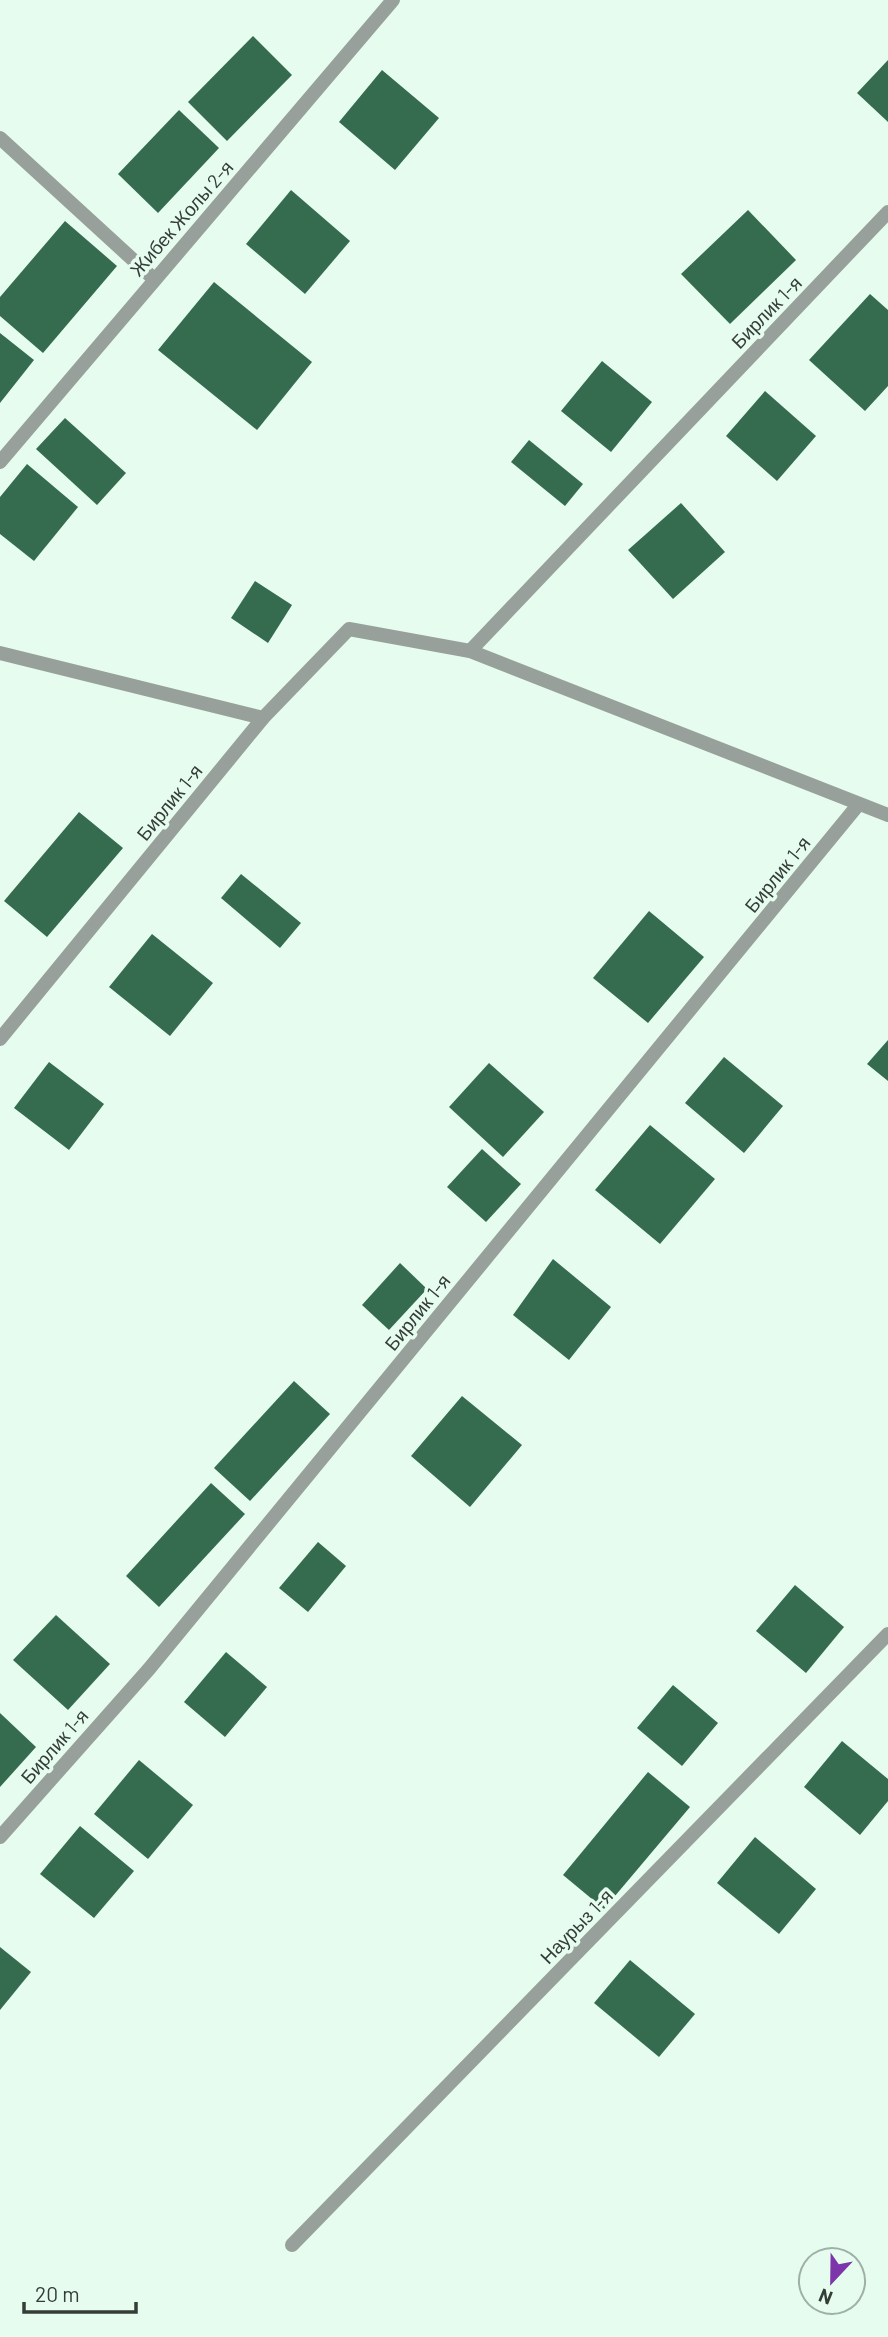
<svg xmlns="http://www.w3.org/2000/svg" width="888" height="2337" font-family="Barlow,sans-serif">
<rect width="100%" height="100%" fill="#e6fcef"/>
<g fill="#356c4f">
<polygon points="253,36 292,75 227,141 188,102"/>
<polygon points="888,60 888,122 857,93"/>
<polygon points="382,70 439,118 395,170 339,122"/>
<polygon points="179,110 219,148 158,213 118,174"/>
<polygon points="291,190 350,241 305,294 246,244"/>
<polygon points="748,210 796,260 730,324 681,274"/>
<polygon points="65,221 117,266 43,353 0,316 0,297"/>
<polygon points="214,282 312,362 257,430 158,350"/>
<polygon points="870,294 888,310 888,386 865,411 809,360"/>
<polygon points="0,333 34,360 0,403"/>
<polygon points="602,361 652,402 611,452 561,411"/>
<polygon points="765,391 816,436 777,481 726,436"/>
<polygon points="65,418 126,473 97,505 36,449"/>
<polygon points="529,440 583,484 565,506 511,462"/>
<polygon points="27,464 78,507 34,561 0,534 0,497"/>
<polygon points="681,503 725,552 673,599 628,550"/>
<polygon points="255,581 292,605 268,643 231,618"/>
<polygon points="79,812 123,848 47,937 4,901"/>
<polygon points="241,874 301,923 280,948 221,898"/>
<polygon points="649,911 704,957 648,1023 593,978"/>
<polygon points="152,934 213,983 170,1036 109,987"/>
<polygon points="888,1040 888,1081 867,1064"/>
<polygon points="724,1057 783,1106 744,1153 685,1103"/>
<polygon points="49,1062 104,1104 69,1150 14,1108"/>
<polygon points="489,1063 544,1112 503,1157 449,1107"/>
<polygon points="650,1125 715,1179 660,1244 595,1190"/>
<polygon points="482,1149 521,1184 486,1222 447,1187"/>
<polygon points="553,1259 611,1307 569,1360 513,1315"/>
<polygon points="400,1263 427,1289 389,1330 362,1305"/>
<polygon points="294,1381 330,1414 250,1501 214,1468"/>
<polygon points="462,1396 522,1445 470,1507 411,1456"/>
<polygon points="211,1483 245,1514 159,1607 126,1576"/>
<polygon points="318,1542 346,1566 308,1612 279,1588"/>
<polygon points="795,1585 844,1627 806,1673 756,1631"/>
<polygon points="56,1615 110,1664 68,1710 13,1660"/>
<polygon points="226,1652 267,1687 225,1737 184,1702"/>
<polygon points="673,1685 718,1723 682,1766 637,1728"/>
<polygon points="0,1713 36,1747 0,1787"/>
<polygon points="842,1741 888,1779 888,1801 860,1835 804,1787"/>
<polygon points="139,1760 193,1805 148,1859 94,1814"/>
<polygon points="648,1772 690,1807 604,1909 563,1875"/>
<polygon points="80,1826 134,1871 94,1918 40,1874"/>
<polygon points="755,1837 816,1889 779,1934 717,1883"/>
<polygon points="0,1947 31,1972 0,2010"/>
<polygon points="630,1960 695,2014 659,2057 594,2003"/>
</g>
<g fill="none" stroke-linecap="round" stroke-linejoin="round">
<g stroke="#97a09a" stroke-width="14">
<polyline points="0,138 154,279"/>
<polyline points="0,462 393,0"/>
<polyline points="470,651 888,212"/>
<polyline points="0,653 263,718"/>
<polyline points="0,1039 263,718 349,629 470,651 888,815"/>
<polyline points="0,1837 149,1669 858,805"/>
<polyline points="292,2245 888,1634"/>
</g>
</g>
<g text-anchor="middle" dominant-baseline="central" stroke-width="7" stroke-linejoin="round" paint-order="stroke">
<g font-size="19" fill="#353d38" stroke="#e6fcef">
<text transform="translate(181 218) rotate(-49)">Жибек Жолы 2-я</text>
<text transform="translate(766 312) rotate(-46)">Бирлик 1-я</text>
<text transform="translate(169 802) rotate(-51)">Бирлик 1-я</text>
<text transform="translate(777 874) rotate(-51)">Бирлик 1-я</text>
<text transform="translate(417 1312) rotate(-51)">Бирлик 1-я</text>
<text transform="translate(54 1746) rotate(-49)">Бирлик 1-я</text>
<text transform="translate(576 1926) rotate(-46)">Наурыз 1-я</text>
</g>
</g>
<g transform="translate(832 2281) rotate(202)"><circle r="33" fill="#e6fcef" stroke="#9fb0a6" stroke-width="2"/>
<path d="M0-5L12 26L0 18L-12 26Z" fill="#7c36a9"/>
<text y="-10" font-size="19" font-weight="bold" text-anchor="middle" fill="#353d38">N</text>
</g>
<path d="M24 2302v10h112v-10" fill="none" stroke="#353d38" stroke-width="3.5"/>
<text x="35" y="2302" font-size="21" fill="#353d38" stroke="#e6fcef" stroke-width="5" paint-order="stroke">20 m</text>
</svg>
